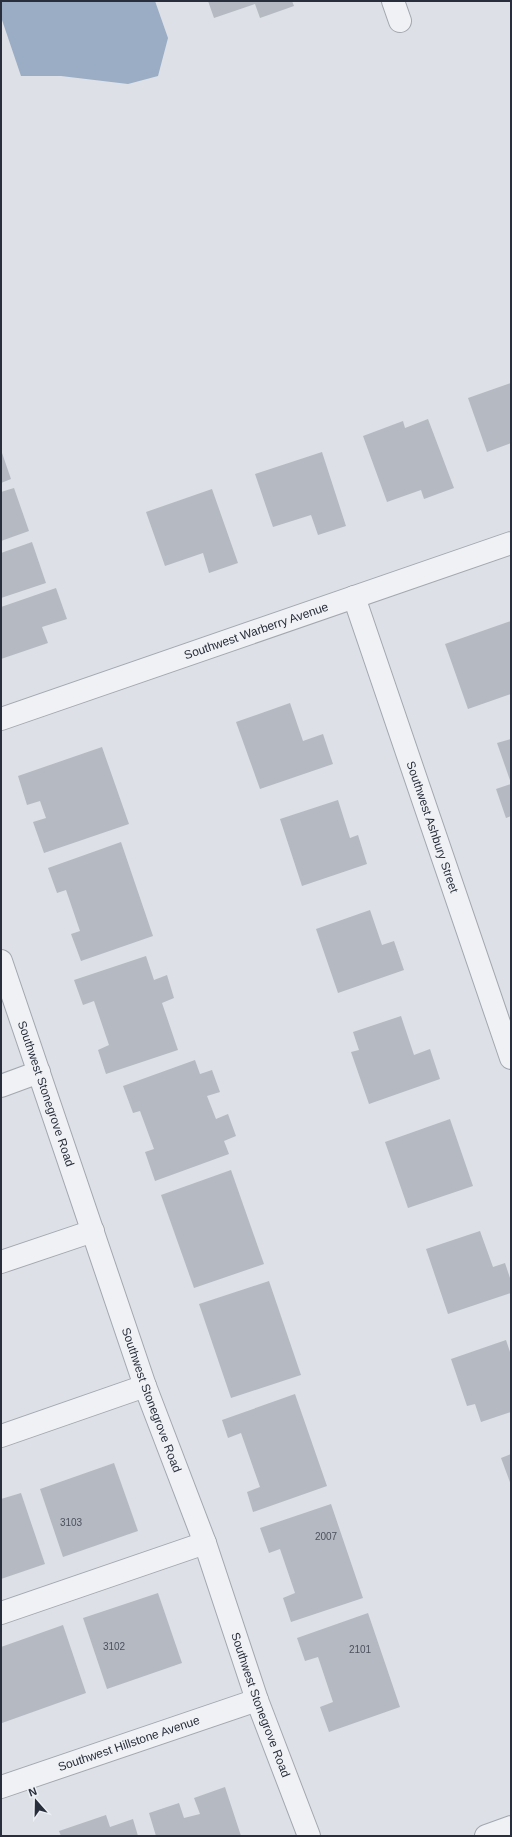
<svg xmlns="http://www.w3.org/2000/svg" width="512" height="1837" font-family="Arial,sans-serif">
<rect width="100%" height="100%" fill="#dde0e6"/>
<polygon fill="#9aadc4" points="1,1 155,1 168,38 158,76 128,84 61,76 21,76 1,17"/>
<g fill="#b5b9c2">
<polygon points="208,1 292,1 294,6 260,18 255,4 214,18"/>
<polygon points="511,383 511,443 487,452 468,398"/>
<polygon points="428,419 454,488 424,499 421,490 387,502 363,436 403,421 405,428"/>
<polygon points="1,450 11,479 1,483"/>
<polygon points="322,452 346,526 318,535 311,515 273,527 255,474"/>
<polygon points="14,488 29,531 1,541 1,492"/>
<polygon points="212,489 238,563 209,573 203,553 165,566 146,512"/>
<polygon points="32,542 46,583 1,598 1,553"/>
<polygon points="56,588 67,619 42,627 48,643 1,659 1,607"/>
<polygon points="511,621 511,694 468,709 445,644"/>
<polygon points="290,703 303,741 323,734 333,764 260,789 236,722"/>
<polygon points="511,739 511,783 497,743"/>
<polygon points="102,747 129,824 44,853 33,822 46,818 40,801 27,805 18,776"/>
<polygon points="511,784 511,816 506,818 496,789"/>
<polygon points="338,800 350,838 358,835 367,864 302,886 280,819"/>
<polygon points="121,842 153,936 81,961 71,934 80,931 66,890 57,893 48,868"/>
<polygon points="370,910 382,945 394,941 404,970 338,993 316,929"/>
<polygon points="146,956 154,980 167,975 174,998 162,1003 178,1050 106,1074 98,1050 109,1045 94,1001 83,1005 74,980"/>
<polygon points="401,1016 414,1055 430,1049 440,1079 369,1104 351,1052 359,1050 353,1032"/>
<polygon points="195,1060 200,1074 212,1070 220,1092 207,1096 216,1119 228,1114 236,1136 224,1141 229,1154 155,1181 145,1152 154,1149 140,1111 133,1113 123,1086"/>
<polygon points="450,1119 473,1186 408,1208 385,1142"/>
<polygon points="231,1170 264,1264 194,1288 161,1195"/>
<polygon points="480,1231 493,1267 505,1263 511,1281 511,1293 448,1314 426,1249"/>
<polygon points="269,1281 301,1375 231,1398 199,1304"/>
<polygon points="506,1340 511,1355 511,1412 481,1422 475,1404 467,1406 451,1359"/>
<polygon points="295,1394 327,1486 253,1512 247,1492 260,1487 241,1433 228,1438 222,1420"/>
<polygon points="511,1454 511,1485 501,1458"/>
<polygon points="114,1463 138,1531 63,1557 40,1489"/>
<polygon points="21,1493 45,1564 1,1579 1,1499"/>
<polygon points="331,1504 363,1598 291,1622 283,1598 295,1593 280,1549 269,1553 260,1528"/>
<polygon points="158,1593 182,1663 107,1689 83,1618"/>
<polygon points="368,1613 400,1707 329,1732 320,1707 333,1702 318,1657 305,1661 297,1638"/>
<polygon points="63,1625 86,1693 2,1723 1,1647"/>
<polygon points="225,1787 241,1836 156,1836 149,1813 179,1803 184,1818 200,1814 194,1798"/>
<polygon points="106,1815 110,1827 133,1819 138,1836 61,1836 59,1831"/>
</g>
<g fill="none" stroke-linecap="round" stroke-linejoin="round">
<g stroke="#a3a7af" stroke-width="24">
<g id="minor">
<polyline points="393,1 400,21"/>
<path id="s1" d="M354,597L511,1058"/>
<path id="s2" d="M1,719L511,543"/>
<path id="s3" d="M1,961L145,1386L205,1543L257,1700L309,1836"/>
<polyline points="1,1086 39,1072"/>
<polyline points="1,1262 93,1231"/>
<polyline points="1,1436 145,1386"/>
<polyline points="1,1613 205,1543"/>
<path id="s4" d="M1,1787L257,1700"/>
<polyline points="486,1836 511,1827"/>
</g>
</g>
<use href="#minor" stroke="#eff1f5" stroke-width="22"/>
</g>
<g text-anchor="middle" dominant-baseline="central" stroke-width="4" stroke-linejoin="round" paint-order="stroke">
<g font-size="10" fill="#4b515d">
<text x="71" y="1522">3103</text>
<text x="326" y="1536">2007</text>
<text x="114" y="1646">3102</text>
<text x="360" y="1649">2101</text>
</g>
<g font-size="12" fill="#282e3b" stroke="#eceff4">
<text stroke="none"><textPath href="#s2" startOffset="270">Southwest Warberry Avenue</textPath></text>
<text stroke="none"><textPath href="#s1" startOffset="243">Southwest Ashbury Street</textPath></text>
<text stroke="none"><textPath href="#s3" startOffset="140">Southwest Stonegrove Road</textPath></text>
<text stroke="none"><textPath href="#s3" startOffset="464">Southwest Stonegrove Road</textPath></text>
<text stroke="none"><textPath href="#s3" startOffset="788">Southwest Stonegrove Road</textPath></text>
<text stroke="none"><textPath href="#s4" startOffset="135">Southwest Hillstone Avenue</textPath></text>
</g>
</g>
<rect width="512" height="1837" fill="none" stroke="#282e3b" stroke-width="4"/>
<g transform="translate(36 1801) rotate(340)" stroke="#eceff4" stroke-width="3" paint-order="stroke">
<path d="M0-3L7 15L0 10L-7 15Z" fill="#282e3b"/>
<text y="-6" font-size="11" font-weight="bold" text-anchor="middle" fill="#282e3b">N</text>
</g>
</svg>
